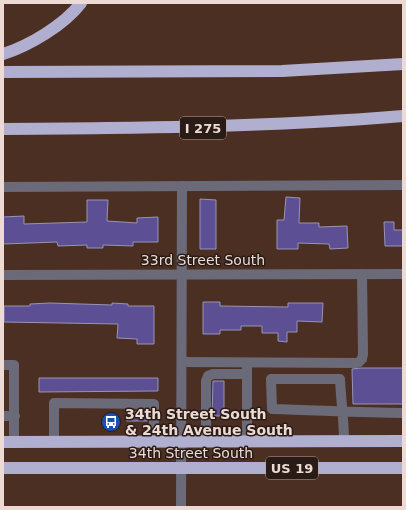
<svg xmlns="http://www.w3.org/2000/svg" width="406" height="510" font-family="'DejaVu Sans',sans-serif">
<rect width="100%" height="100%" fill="#4c2f23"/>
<g fill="#5d4f94" stroke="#9894b4">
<polygon points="286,197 300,198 299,223 319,223 319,227 347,226 348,248 330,249 329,244 298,243 298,249 277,249 277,220 284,220"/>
<polygon points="200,199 216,200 216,249 200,249"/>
<polygon points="87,200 108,200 107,221 137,223 137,218 158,217 158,242 133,242 133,246 103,245 103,248 87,248 87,245 58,246 57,242 3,244 3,217 24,216 24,224 87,222"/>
<polygon points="384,222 394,222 394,230 403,230 403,246 385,246"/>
<polygon points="203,302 220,302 220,306 288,307 288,303 323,303 322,322 297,321 297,332 287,332 287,342 278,341 278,333 262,333 262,326 241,326 241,330 220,330 220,334 203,334"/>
<polygon points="50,303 112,305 112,303 128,304 128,306 154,306 154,344 137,344 137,339 117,338 118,324 4,322 4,306 30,306 30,304"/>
<polygon points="361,368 403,368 403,404 353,404 352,369"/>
<polygon points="39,378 158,378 158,391 39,392"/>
<polygon points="213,381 224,381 224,416 212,416"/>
<rect x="127" y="412" width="20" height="9"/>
</g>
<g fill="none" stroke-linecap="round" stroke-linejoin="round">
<g stroke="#6b6a78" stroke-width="10">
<polyline points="3,187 403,185"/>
<polyline points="3,275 403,274"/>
<polyline points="182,362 358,363 362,359 363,354 362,274"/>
<polyline points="3,365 14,365 14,442"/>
<polyline points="3,416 15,416"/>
<path d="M344,441C344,421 341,400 340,379H271L272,409C316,410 359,413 403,413"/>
<polyline points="54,442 54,403 154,404 154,442"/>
<polyline points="206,442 206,381 208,376 213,374 247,374"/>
<polyline points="247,442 247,368"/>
<polyline points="181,507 182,186"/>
</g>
<g stroke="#b0afd0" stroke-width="12">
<path d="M3,54C29,46 64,25 81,3"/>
<polyline points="3,72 282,71 403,64"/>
<path d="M3,129C137,128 270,127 403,116"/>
<polyline points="3,442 403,441"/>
<polyline points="3,468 403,468"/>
</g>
</g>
<defs>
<g id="bus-disc" transform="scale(1)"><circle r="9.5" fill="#1a4fb4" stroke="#291b16"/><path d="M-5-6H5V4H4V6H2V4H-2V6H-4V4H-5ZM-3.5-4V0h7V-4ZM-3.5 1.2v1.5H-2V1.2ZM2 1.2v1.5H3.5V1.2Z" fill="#fff"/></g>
</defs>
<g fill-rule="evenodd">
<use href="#bus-disc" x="111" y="422"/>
</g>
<g text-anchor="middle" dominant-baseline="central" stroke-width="3" stroke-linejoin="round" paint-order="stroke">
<g fill="#291b16" stroke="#b2a19a" stroke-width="1">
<rect x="180" y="117" width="46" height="22" rx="3"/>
<rect x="266" y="457" width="52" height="22" rx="3"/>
</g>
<g font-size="13" font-weight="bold" fill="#eddad2">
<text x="203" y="128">I 275</text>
<text x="292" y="468">US 19</text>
</g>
<g font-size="14" fill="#eddad2" stroke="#291b16">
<text x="203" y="260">33rd Street South</text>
<text x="191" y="453">34th Street South</text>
</g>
<g font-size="14" font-weight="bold" fill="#eddad2" stroke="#291b16" text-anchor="start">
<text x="125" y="414">34th Street South<tspan x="125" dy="16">&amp; 24th Avenue South</tspan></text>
</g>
</g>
<rect width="406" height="510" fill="none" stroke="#eddad2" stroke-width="8"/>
</svg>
